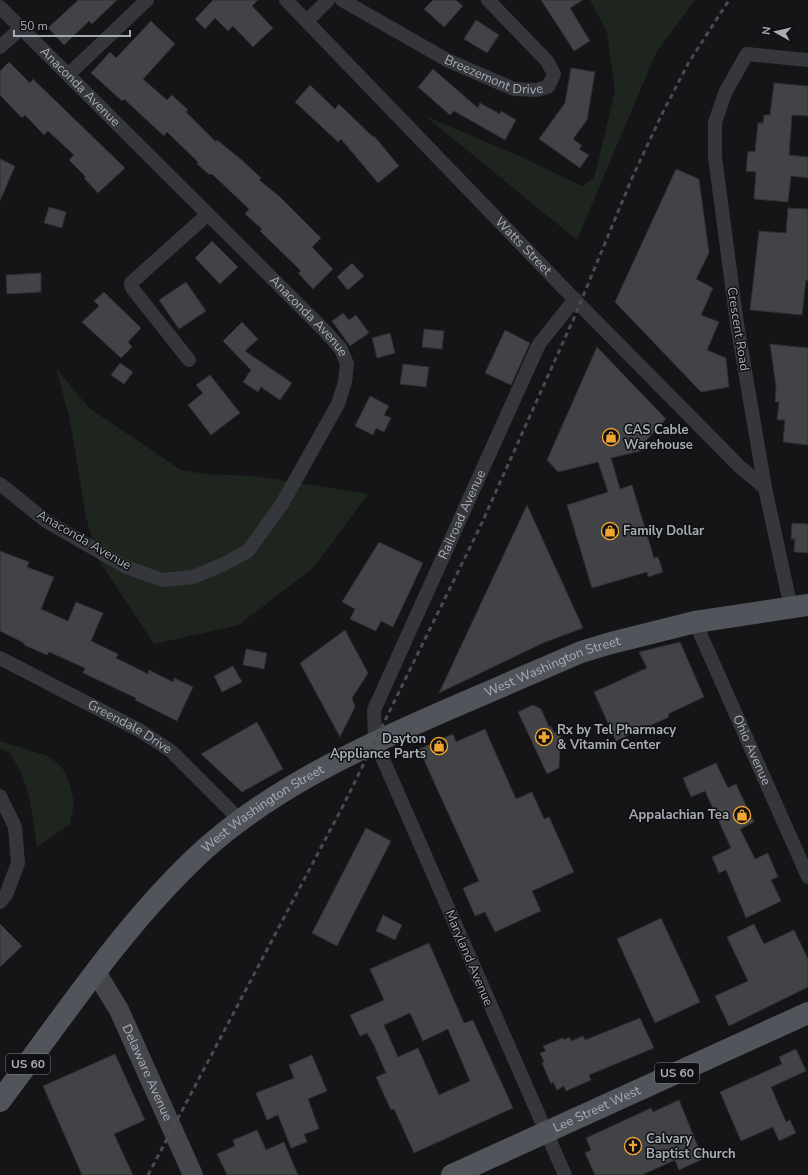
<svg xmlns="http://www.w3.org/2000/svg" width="808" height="1175" font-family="'Nunito Sans',sans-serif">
<rect width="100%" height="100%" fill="#151517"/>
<g fill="#1d251e">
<polygon points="590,0 695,0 656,53 577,240 425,116 515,154 582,186 594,178 615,91 607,32"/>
<polygon points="56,368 89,408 181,470 206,474 255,476 368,494 314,567 239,625 154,644 98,559 86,517 70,420"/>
<path d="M0,741L48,756L62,767L70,784L74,803L70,824L37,847C31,810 31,782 8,751L0,749Z"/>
</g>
<g fill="#414347" stroke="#2f2f33" fill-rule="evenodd">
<polygon points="78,0 117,0 92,24 89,21 64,45 48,28"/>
<polygon points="213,0 258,0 252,6 273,28 253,47 233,26 228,31 215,18 205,29 195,19"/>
<polygon points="433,0 456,0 463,6 444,27 424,9"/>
<polygon points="541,0 583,0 570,8 590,41 574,51"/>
<polygon points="476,20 499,35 487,53 464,39"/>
<polygon points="151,21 175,44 143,79 167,100 172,95 188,110 186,112 216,142 217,140 243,161 261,178 259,180 279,196 321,238 312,247 333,269 313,289 298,273 301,271 260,231 262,229 245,214 249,209 212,174 210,175 197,164 198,162 167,132 164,136 124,99 122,101 91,73 110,52 116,58"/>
<polygon points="9,62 30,83 33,79 125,168 98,193 84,178 86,177 69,160 74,155 48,131 44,135 25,115 22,118 0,95 0,71"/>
<polygon points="571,68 595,72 587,120 573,139 582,146 579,149 589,155 580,168 539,139 565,103"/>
<polygon points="433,69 478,108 480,103 500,114 501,111 516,120 505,140 454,111 450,115 418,87"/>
<polygon points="774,83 808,86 808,116 792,115 789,155 808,157 808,178 791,176 788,202 754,199 756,172 746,171 748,151 755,152 758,123 763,123 764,115 770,115"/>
<polygon points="310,85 335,109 339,104 373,137 374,136 399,166 378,183 341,139 338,142 295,102"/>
<polygon points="0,159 15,166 0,201"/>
<polygon points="676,169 699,179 709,253 696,279 713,288 701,315 719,322 707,350 726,358 729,387 701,392 615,302"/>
<polygon points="49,207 66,212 62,228 44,223"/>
<polygon points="788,208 808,209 808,281 806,280 802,315 750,310 759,231 786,233"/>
<polygon points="212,241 238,267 220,284 195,258"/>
<polygon points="352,263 364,276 348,290 337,277"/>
<polygon points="41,273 41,292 7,294 6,275"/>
<polygon points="186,282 206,311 179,329 159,300"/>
<polygon points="104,292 141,328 128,342 132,347 121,358 82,322 99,306 94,301"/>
<polygon points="343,313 349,320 356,315 369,333 350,346 332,321"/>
<polygon points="242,322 258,339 245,351 292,383 280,400 261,387 258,392 243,382 251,370 223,341"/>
<polygon points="424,329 444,331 442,349 422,347"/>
<polygon points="505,330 530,343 511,385 485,373"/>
<polygon points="390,333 395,353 377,358 372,338"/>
<polygon points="770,344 808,348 808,445 783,442 785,420 777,420 779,402 775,402 776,386"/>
<polygon points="597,347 666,419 641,446 645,450 611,458 620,489 632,485 654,558 658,557 663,572 648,577 647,572 592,588 567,505 608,492 598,462 558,472 547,460"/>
<polygon points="120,363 133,372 124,384 111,375"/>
<polygon points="403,364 429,367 426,387 400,384"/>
<polygon points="210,375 240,413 211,435 188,405 203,393 196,385"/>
<polygon points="370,396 389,406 384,415 391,418 384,432 376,428 373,435 355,426"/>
<polygon points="527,505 583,628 543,643 439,693"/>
<polygon points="792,523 808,524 808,553 794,552 795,539 791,539"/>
<polygon points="379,542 423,563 393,627 381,621 376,631 350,619 355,609 342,602"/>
<polygon points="0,551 29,562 27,567 54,577 41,609 68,621 76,602 103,613 91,641 118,654 116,658 148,674 149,670 173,682 174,678 193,687 177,721 135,700 136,698 83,673 85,668 49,652 47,655 24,645 24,643 0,631"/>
<polygon points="345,630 368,673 352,698 355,707 340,737 300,663"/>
<polygon points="680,642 704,697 668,714 669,717 616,741 594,692 647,668 639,652"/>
<polygon points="246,649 267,653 264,669 243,665"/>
<polygon points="233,666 242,682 222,692 214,676"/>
<polygon points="533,705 541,709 549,727 551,726 554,733 561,729 559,768 547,774 518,712"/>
<polygon points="257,722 283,769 242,792 201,754"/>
<polygon points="485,729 516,799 532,792 544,819 549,817 574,872 532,891 541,911 495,932 485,912 475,916 463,888 479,881 419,749 453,734 456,742"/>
<polygon points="716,763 728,788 736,784 754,822 740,829 755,859 768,853 778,877 771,880 781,901 746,918 726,870 719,873 712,857 731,848 705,791 691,797 683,778"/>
<polygon points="366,828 391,841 337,946 312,933"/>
<polygon points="383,915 402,925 395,940 376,931"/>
<polygon points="661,918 700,1002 655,1023 617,939"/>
<polygon points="0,924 22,946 0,967"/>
<polygon points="754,924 764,944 794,930 808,959 808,987 729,1026 715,996 748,981 727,937"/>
<path d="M429,943L464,1023L473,1020L513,1108L414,1153L394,1109L391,1110L376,1077L386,1073L374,1045L367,1033L360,1036L350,1015L384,1000L370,969ZM410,1013L423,1041L448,1029L470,1081L439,1095L418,1048L398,1057L384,1025Z"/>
<polygon points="640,1018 654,1048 589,1075 591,1080 566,1091 564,1086 557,1090 553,1082 551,1084 542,1063 544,1062 540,1053 546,1051 543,1046 563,1038 564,1040 569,1037 571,1041 583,1036 585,1040"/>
<polygon points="796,1049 806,1071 771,1087 786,1122 790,1120 796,1133 779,1141 773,1127 741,1141 720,1092 782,1064 779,1057"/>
<polygon points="115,1054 145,1120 114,1134 133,1175 82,1175 43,1086"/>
<polygon points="312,1055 327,1091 308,1099 319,1129 304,1134 307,1142 291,1148 278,1115 267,1120 256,1093 294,1078 289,1065"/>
<polygon points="679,1100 703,1159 679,1170 675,1160 642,1175 595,1175 585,1153 591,1150 586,1138 651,1108 653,1112"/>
<polygon points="257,1130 266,1150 284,1142 298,1175 227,1175 217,1154 235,1146 233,1140"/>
</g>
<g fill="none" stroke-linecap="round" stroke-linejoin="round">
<g stroke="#36373c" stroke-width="14">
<path id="s1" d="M286,0L579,304L739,466L765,488"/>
<path id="s2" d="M342,0L447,60L514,89L536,90L548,87L554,74L547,61L488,0"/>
<path id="s3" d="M0,7L326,332L341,349L347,364L345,382L338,404L282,504L248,551L224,564L193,577L162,580L126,567L46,521L0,484"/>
<polyline points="307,21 328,0"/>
<polyline points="0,47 22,27"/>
<polyline points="69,74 147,0"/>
<polyline points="189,360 132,288 131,283 208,214"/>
<polyline points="791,608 765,488 737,324 715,157 715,122 726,91 747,54 808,60"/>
<path id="s4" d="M695,622L808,877"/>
<path id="s5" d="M0,658L139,730L171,751L240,820"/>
<polyline points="0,796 15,827 18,863 6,895 0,902"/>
<path id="s6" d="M565,1175L375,741L374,710L539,344L575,299"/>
</g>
<path stroke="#44464c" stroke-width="20" id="s7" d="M96,972L119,1010L193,1175"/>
<g stroke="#52545b" stroke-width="22">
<path id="s8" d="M0,1101C61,1020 118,933 191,862C263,792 357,749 449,709C493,690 537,671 581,652L611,643L695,622L808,605"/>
<path id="s9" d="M452,1175L808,1013"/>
</g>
<polyline stroke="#494b51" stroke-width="3" stroke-dasharray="5 4" stroke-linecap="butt" points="148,1175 344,804 480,527 574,318 632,178 662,114 689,62 729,0"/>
</g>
<defs>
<g id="shop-ring" transform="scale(0.9)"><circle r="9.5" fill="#101012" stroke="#f1a633" stroke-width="1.5"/><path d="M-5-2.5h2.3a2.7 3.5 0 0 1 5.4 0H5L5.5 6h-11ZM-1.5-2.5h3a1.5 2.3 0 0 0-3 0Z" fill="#f1a633"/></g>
<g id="pharmacy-ring" transform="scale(0.9)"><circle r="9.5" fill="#101012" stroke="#f1a633" stroke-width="1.5"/><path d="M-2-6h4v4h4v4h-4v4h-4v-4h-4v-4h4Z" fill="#f1a633"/></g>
<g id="church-ring" transform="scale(0.9)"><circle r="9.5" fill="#101012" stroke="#f1a633" stroke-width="1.5"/><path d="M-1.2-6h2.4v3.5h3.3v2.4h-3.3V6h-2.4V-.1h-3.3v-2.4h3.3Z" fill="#f1a633"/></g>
</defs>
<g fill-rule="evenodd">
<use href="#shop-ring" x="611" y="437"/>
<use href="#shop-ring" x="610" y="531"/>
<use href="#pharmacy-ring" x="544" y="737"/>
<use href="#shop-ring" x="439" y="746"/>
<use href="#shop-ring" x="742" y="815"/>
<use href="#church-ring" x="633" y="1146"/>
</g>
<g text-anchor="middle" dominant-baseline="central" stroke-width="3" stroke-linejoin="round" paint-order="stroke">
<g fill="#101012" stroke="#7a7e86" stroke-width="1">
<rect x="6" y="1054" width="44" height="20" rx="3"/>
<rect x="655" y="1063" width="44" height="20" rx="3"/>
</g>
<g font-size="12" font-weight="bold" fill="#a7adb7">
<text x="28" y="1064">US 60</text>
<text x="677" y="1073">US 60</text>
</g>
<g font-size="13" fill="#a7adb7" stroke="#101012">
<text stroke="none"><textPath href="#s2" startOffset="171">Breezemont Drive</textPath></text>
<text stroke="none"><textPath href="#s3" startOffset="113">Anaconda Avenue</textPath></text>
<text stroke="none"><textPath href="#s1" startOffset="342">Watts Street</textPath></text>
<text stroke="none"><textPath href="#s3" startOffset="437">Anaconda Avenue</textPath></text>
<text transform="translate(738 329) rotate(81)">Crescent Road</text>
<text stroke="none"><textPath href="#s6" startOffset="719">Railroad Avenue</textPath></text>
<text transform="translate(84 540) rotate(30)">Anaconda Avenue</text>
<text stroke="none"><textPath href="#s8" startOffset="720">West Washington Street</textPath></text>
<text stroke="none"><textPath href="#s5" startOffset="147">Greendale Drive</textPath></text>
<text stroke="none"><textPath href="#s4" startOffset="140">Ohio Avenue</textPath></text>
<text stroke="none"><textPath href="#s8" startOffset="396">West Washington Street</textPath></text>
<text transform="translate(469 958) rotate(67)">Maryland Avenue</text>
<text stroke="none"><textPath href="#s7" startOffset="113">Delaware Avenue</textPath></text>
<text stroke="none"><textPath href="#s9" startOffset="159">Lee Street West</textPath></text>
</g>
<g font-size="13" font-weight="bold" fill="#a7adb7" stroke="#101012" text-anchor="start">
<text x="624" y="430">CAS Cable<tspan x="624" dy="15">Warehouse</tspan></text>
<text x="623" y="531">Family Dollar</text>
<text x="557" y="730">Rx by Tel Pharmacy<tspan x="557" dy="15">&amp; Vitamin Center</tspan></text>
<text x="426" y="739" text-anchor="end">Dayton<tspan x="426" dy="15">Appliance Parts</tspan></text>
<text x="729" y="815" text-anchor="end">Appalachian Tea</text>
<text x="646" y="1139">Calvary<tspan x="646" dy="15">Baptist Church</tspan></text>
</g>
</g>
<g transform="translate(776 32) rotate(278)" stroke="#101012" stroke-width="3" paint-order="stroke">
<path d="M0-3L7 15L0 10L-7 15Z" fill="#a7adb7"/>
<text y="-6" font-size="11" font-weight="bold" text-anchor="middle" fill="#a7adb7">N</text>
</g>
<path d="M14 30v6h116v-6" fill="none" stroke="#a7adb7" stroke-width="2"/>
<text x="20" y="30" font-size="12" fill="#a7adb7" stroke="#101012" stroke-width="3" paint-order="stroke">50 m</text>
</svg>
